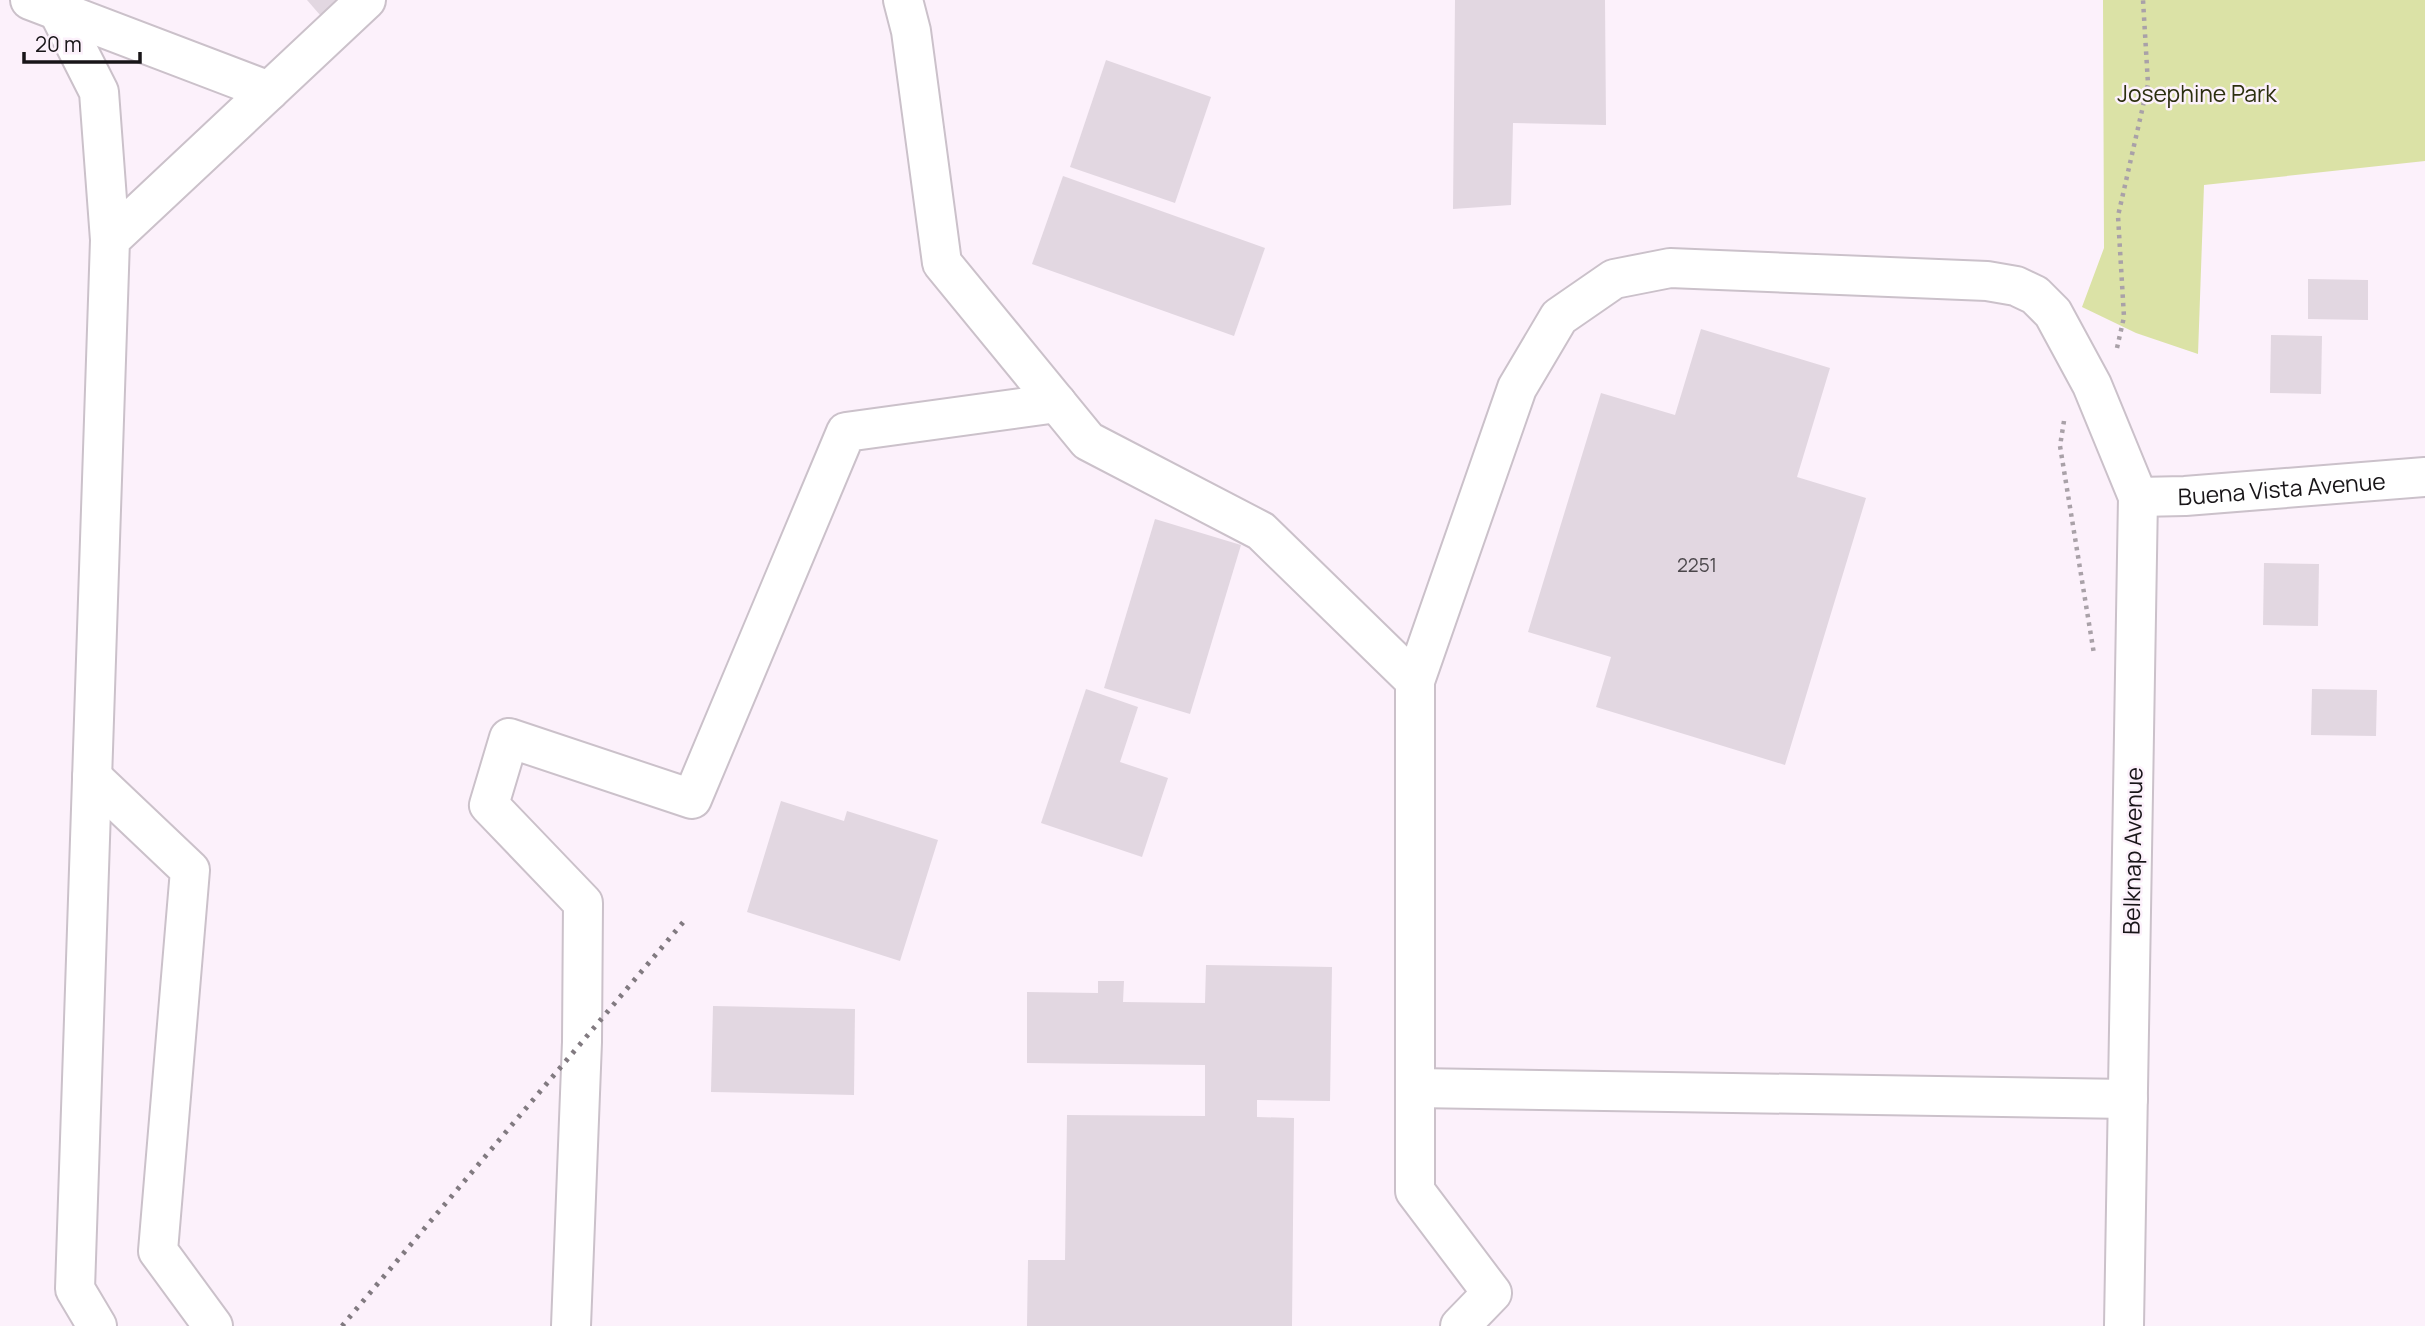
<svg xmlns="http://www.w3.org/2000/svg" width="2425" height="1326" font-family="Manrope,sans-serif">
<rect width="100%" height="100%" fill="#fcf1fb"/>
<polygon fill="#dbe2a6" points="2103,0 2425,0 2425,161 2204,185 2198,354 2136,333 2082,307 2104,248"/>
<g fill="#e2d7e1">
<polygon points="307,0 354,0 327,23"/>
<polygon points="1455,0 1605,0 1606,125 1513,123 1511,205 1453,209"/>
<polygon points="1106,60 1211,97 1175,203 1070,167"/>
<polygon points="1063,176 1265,248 1234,336 1032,264"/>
<polygon points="2308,279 2368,280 2368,320 2308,319"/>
<polygon points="1701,329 1830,368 1797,477 1866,498 1785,765 1596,707 1611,657 1528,632 1601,393 1675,415"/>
<polygon points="2271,335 2322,336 2321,394 2270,393"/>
<polygon points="1155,519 1241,545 1190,714 1104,688"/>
<polygon points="2264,563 2319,564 2318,626 2263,625"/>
<polygon points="1086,689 1138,707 1120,762 1168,778 1142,857 1041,823"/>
<polygon points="2312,689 2377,690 2376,736 2311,735"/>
<polygon points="781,801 844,821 847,811 938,840 900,961 747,912"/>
<polygon points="1206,965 1332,967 1330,1101 1257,1100 1257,1117 1294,1118 1292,1326 1027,1326 1028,1260 1065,1260 1067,1115 1205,1116 1205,1065 1027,1063 1027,992 1098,993 1098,981 1124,981 1123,1002 1205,1003"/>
<polygon points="713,1006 855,1009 854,1095 711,1092"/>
</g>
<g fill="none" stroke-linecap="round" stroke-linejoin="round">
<g stroke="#cbc1ca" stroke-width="42">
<g id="minor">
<polyline points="30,0 269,91"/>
<polyline points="903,0 911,31 942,263 1088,441 1261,531 1415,681 1415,1191 1492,1293 1460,1326"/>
<polyline points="58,11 99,92 110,240"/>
<path id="s1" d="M2138,497L2185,496L2425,477"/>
<polyline points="1415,681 1517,388 1559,317 1614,279 1670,268 1987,281 2016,286 2035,295 2053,313 2092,385 2138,497 2124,1326"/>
<polyline points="92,777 190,870 158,1251 213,1326"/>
<polyline points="1415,1088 2128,1099"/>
<polyline points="97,1326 75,1289 110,240 366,0"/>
<polyline points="571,1326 582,1042 583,903 489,805 509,738 692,799 846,432 1057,403"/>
</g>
</g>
<g stroke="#a9a1a8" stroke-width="4.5" stroke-dasharray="3.5 5" stroke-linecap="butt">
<polyline points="2117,348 2124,317 2118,216 2148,84 2143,0"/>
<polyline points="2064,421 2060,446 2094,654"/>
</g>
<use href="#minor" stroke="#fff" stroke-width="38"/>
<polyline stroke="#817a80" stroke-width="5" stroke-dasharray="3.5 7" stroke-linecap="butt" points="342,1326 685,920"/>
</g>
<g text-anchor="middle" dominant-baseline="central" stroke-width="5" stroke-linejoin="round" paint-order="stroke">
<g font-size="19" fill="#4a464a">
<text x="1697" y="565">2251</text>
</g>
<g font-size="23" fill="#2c2f0f" stroke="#fcf1fb">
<text x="2197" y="93">Josephine Park</text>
</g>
<g font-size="23" fill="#181518" stroke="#fcf1fb">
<text stroke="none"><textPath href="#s1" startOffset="144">Buena Vista Avenue</textPath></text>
<text transform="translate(2132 851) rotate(-89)">Belknap Avenue</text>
</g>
</g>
<path d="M24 52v10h116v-10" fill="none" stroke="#181518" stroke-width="3.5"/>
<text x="35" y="52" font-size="21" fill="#181518" stroke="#fcf1fb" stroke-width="5" paint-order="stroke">20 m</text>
</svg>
